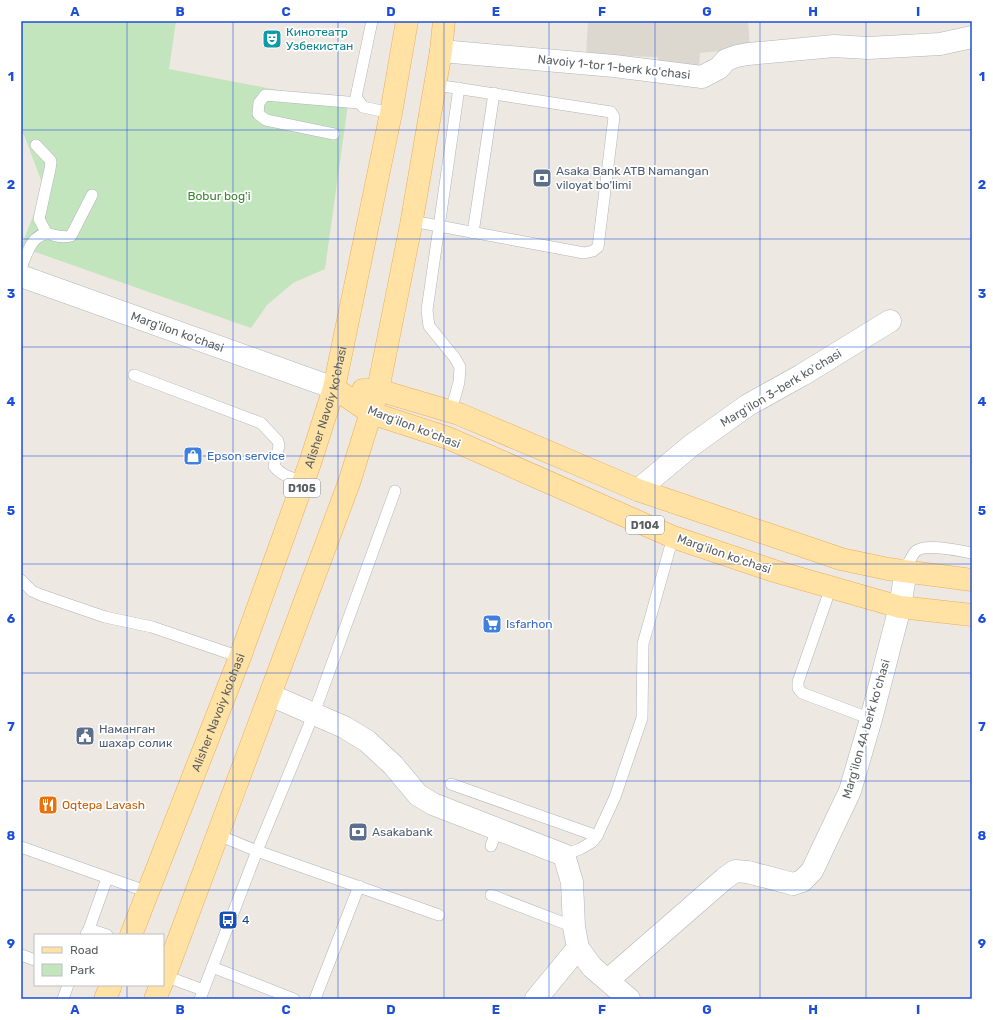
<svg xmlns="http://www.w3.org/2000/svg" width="993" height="1020" font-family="Rubik,sans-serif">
<rect width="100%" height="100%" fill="#ede8e1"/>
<polygon fill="#ddd8cf" points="588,21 748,21 750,48 700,53 699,69 658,68 658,57 586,55"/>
<polygon fill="#c3e5bd" points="21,21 176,21 169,69 348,104 325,269 293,283 267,305 251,328 21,247 44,188 24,135 21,134"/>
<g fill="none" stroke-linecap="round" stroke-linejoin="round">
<g stroke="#b2b5b9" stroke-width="12">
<g id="lane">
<polyline points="372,21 356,97 363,107 391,113"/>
<polyline points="334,134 266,120 258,114 259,103 265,95 359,103"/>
<polyline points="36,145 51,161 50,169 39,219 47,234"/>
<polyline points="412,221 584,253 593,251 598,247 614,117 611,112 436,85"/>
<polyline points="473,233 494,93"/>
<path d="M21,268C26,256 32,232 49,234C57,236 63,238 71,236L92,195"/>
<path d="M134,375L261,423L278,441L279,446L274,466C281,476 293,478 304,482"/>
<polyline points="451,411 459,382 460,367 455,358 429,326 427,310 459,88"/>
<path d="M906,570C909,564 911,555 916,551C926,543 960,551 972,553"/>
<polyline points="21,580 32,591 41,595 105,617 152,627 240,657"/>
<polyline points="831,587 798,682 798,688 802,693 871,719"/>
<polyline points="451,784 597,836"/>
<polyline points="218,835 257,851 439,915"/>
<polyline points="491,846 497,829"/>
<polyline points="21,847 148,892"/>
<polyline points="564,855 580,849 592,842 597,836 615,797 642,718 643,644 673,537"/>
<polyline points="491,895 574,927"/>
<polyline points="89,929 107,878"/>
<polyline points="86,934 89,929 107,935"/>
<polyline points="21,955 35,960"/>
<polyline points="212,967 294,999"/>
<polyline points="165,976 203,990"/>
<polyline points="63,999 68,985"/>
<polyline points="200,999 257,851 314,713 395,491"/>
<polyline points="315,999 359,886"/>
</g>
</g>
<g stroke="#b2b5b9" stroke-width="23">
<g id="street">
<polyline points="441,51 614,66 702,77 719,68 726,60 737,56 748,54 834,46 868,48 940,44 972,37"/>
<polyline points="638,490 692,445 748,405 802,375 890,321"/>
<polyline points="270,695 344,727 367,741 393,765 418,795 433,804 564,855 572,882 574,927 578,948 592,967 629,999"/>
<polyline points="608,980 724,879 735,871 748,872 793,884 802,881 812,871 850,791 871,719 900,607 906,570"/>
<polyline points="536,999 578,948"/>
</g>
</g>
<g stroke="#b1b6b9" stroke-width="23">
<g id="secondary">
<path id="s1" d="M21,276L334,388"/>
</g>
</g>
<g stroke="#f0ad56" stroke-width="23">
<g id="primary">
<polyline points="334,388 371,413 448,438 673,537 774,571 900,607 972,615"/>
<polyline points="363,390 378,390 459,414 638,490 841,559 888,569 972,580"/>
<path id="s2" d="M131,935L240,657L310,463L334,388L391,113L407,21"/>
<polyline points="163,981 349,483 378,390 411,225 441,51 444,21"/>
<polyline points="105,999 111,985"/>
<polyline points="155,999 161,985"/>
</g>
</g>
<use href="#lane" stroke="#fff" stroke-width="11"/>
<use href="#street" stroke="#fff" stroke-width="22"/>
<use href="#secondary" stroke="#fff" stroke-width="22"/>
<use href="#primary" stroke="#ffe2a4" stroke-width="22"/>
</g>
<path fill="none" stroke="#1d4ed8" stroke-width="1" stroke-opacity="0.55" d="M127,21V935M233,21V999M338,21V999M444,21V999M549,21V999M655,21V999M760,21V999M866,21V999M21,130H972M21,239H972M21,347H972M21,456H972M21,564H972M21,673H972M21,781H972M21,890H972M127,985V999"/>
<defs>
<g id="theatre-square" transform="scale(1)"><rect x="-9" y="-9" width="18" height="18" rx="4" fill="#0f9aa8" stroke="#fff"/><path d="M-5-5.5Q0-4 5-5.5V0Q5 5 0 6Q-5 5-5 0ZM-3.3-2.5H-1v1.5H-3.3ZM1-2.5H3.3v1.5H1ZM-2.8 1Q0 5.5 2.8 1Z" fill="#fff"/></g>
<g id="bank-square" transform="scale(1)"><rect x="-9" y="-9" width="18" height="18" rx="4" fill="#5c6f8a" stroke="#fff"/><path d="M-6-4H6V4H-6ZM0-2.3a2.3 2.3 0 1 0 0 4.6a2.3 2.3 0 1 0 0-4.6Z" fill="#fff"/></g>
<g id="shop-square" transform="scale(1)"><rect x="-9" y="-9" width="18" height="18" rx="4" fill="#3f7fe0" stroke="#fff"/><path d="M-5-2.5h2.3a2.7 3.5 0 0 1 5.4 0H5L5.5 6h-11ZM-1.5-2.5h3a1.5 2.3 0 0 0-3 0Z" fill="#fff"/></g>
<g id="supermarket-square" transform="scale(1)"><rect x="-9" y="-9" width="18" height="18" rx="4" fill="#3f7fe0" stroke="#fff"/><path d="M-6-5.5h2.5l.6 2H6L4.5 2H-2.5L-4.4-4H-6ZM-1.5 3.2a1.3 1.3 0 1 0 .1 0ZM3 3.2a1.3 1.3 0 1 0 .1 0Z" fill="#fff"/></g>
<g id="civic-square" transform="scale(1)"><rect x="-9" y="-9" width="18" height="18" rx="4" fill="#5c6f8a" stroke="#fff"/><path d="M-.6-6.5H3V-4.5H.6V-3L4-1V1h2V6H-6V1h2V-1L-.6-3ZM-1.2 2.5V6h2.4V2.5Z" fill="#fff"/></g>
<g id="restaurant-square" transform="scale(1)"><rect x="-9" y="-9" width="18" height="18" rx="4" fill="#e8710a" stroke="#fff"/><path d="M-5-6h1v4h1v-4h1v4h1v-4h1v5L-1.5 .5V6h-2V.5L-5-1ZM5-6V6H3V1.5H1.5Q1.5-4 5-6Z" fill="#fff"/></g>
<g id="bus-square" transform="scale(1)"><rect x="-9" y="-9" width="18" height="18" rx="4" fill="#1a4fb4" stroke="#fff"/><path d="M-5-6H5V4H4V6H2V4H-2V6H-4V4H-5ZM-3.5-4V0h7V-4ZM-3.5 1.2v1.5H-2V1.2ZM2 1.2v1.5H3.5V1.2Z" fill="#fff"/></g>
</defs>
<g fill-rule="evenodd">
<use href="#theatre-square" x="272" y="39"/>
<use href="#bank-square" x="542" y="178"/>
<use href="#shop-square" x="193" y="456"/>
<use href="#supermarket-square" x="492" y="624"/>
<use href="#civic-square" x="85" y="736"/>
<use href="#restaurant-square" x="48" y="805"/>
<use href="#bank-square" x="358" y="832"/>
<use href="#bus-square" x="228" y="920"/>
</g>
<g text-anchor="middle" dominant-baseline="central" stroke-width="3.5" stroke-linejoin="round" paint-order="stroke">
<g fill="#fff" stroke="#8c8f91" stroke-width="1">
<rect x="284" y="479" width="36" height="18" rx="3"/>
<rect x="626" y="516" width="38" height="18" rx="3"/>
</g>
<g font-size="11" font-weight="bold" fill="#5a5f62">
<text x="302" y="488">D105</text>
<text x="645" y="525">D104</text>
</g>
<g font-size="12" fill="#0d838f" stroke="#fff" text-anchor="start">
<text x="286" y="32">Кинотеатр<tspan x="286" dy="14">Узбекистан</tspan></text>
</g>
<g font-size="12" fill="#5a5f62" stroke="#fff">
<text transform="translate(614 67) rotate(6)">Navoiy 1-tor 1-berk koʻchasi</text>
<text stroke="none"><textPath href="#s1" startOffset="166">Marg'ilon ko'chasi</textPath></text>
<text transform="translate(781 388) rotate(-31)">Margʻilon 3-berk koʻchasi</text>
<text stroke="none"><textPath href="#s2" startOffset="563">Alisher Navoiy ko'chasi</textPath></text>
<text transform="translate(414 427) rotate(21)">Margʻilon koʻchasi</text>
<text transform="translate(724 554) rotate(19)">Margʻilon koʻchasi</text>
<text stroke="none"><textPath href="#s2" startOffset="239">Alisher Navoiy ko'chasi</textPath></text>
<text transform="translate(866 729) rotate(-74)">Margʻilon 4А berk koʻchasi</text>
</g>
<g font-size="12" fill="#4e5e75" stroke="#fff" text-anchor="start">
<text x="556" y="171">Asaka Bank ATB Namangan<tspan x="556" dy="14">viloyat bo'limi</tspan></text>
<text x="99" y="729">Наманган<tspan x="99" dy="14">шахар солик</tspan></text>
<text x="372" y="832">Asakabank</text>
</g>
<g font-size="12" fill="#3e8635" stroke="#fff">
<text x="219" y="196">Bobur bog'i</text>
</g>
<g font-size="12" fill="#366cbe" stroke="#fff" text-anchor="start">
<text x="207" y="456">Epson service</text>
<text x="506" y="624">Isfarhon</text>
</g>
<g font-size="12" fill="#c56008" stroke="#fff" text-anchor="start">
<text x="62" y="805">Oqtepa Lavash</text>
</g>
<g font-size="12" fill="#164399" stroke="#fff" text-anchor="start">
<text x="242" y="920">4</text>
</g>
</g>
<rect width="993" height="1020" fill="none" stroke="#ffffff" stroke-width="44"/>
<rect x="34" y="934" width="130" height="52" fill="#ffffff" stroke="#bdbfc0"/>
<rect x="42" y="947" width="20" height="6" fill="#ffe2a4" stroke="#bdbfc0"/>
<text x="70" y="954" font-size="12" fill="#5a5f62">Road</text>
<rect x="42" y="964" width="20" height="12" fill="#c3e5bd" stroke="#bdbfc0"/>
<text x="70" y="974" font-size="12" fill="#5a5f62">Park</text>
<rect x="22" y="22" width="949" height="976" fill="none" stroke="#1d4ed8" stroke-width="1.5"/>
<g font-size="13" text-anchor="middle" font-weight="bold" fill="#1d4ed8">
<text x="75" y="16">A</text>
<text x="180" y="16">B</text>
<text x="286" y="16">C</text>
<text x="391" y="16">D</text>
<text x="496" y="16">E</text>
<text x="602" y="16">F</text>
<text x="707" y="16">G</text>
<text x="813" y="16">H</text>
<text x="918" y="16">I</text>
<text x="11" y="81">1</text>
<text x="982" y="81">1</text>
<text x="11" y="189">2</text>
<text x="982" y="189">2</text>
<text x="11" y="298">3</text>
<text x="982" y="298">3</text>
<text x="11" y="406">4</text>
<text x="982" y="406">4</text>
<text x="11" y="515">5</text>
<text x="982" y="515">5</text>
<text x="11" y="623">6</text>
<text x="982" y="623">6</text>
<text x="11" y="731">7</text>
<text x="982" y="731">7</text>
<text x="11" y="840">8</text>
<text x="982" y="840">8</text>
<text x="11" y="948">9</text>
<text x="982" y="948">9</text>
<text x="75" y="1014">A</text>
<text x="180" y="1014">B</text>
<text x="286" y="1014">C</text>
<text x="391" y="1014">D</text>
<text x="496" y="1014">E</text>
<text x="602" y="1014">F</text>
<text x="707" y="1014">G</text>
<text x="813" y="1014">H</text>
<text x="918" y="1014">I</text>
</g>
</svg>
